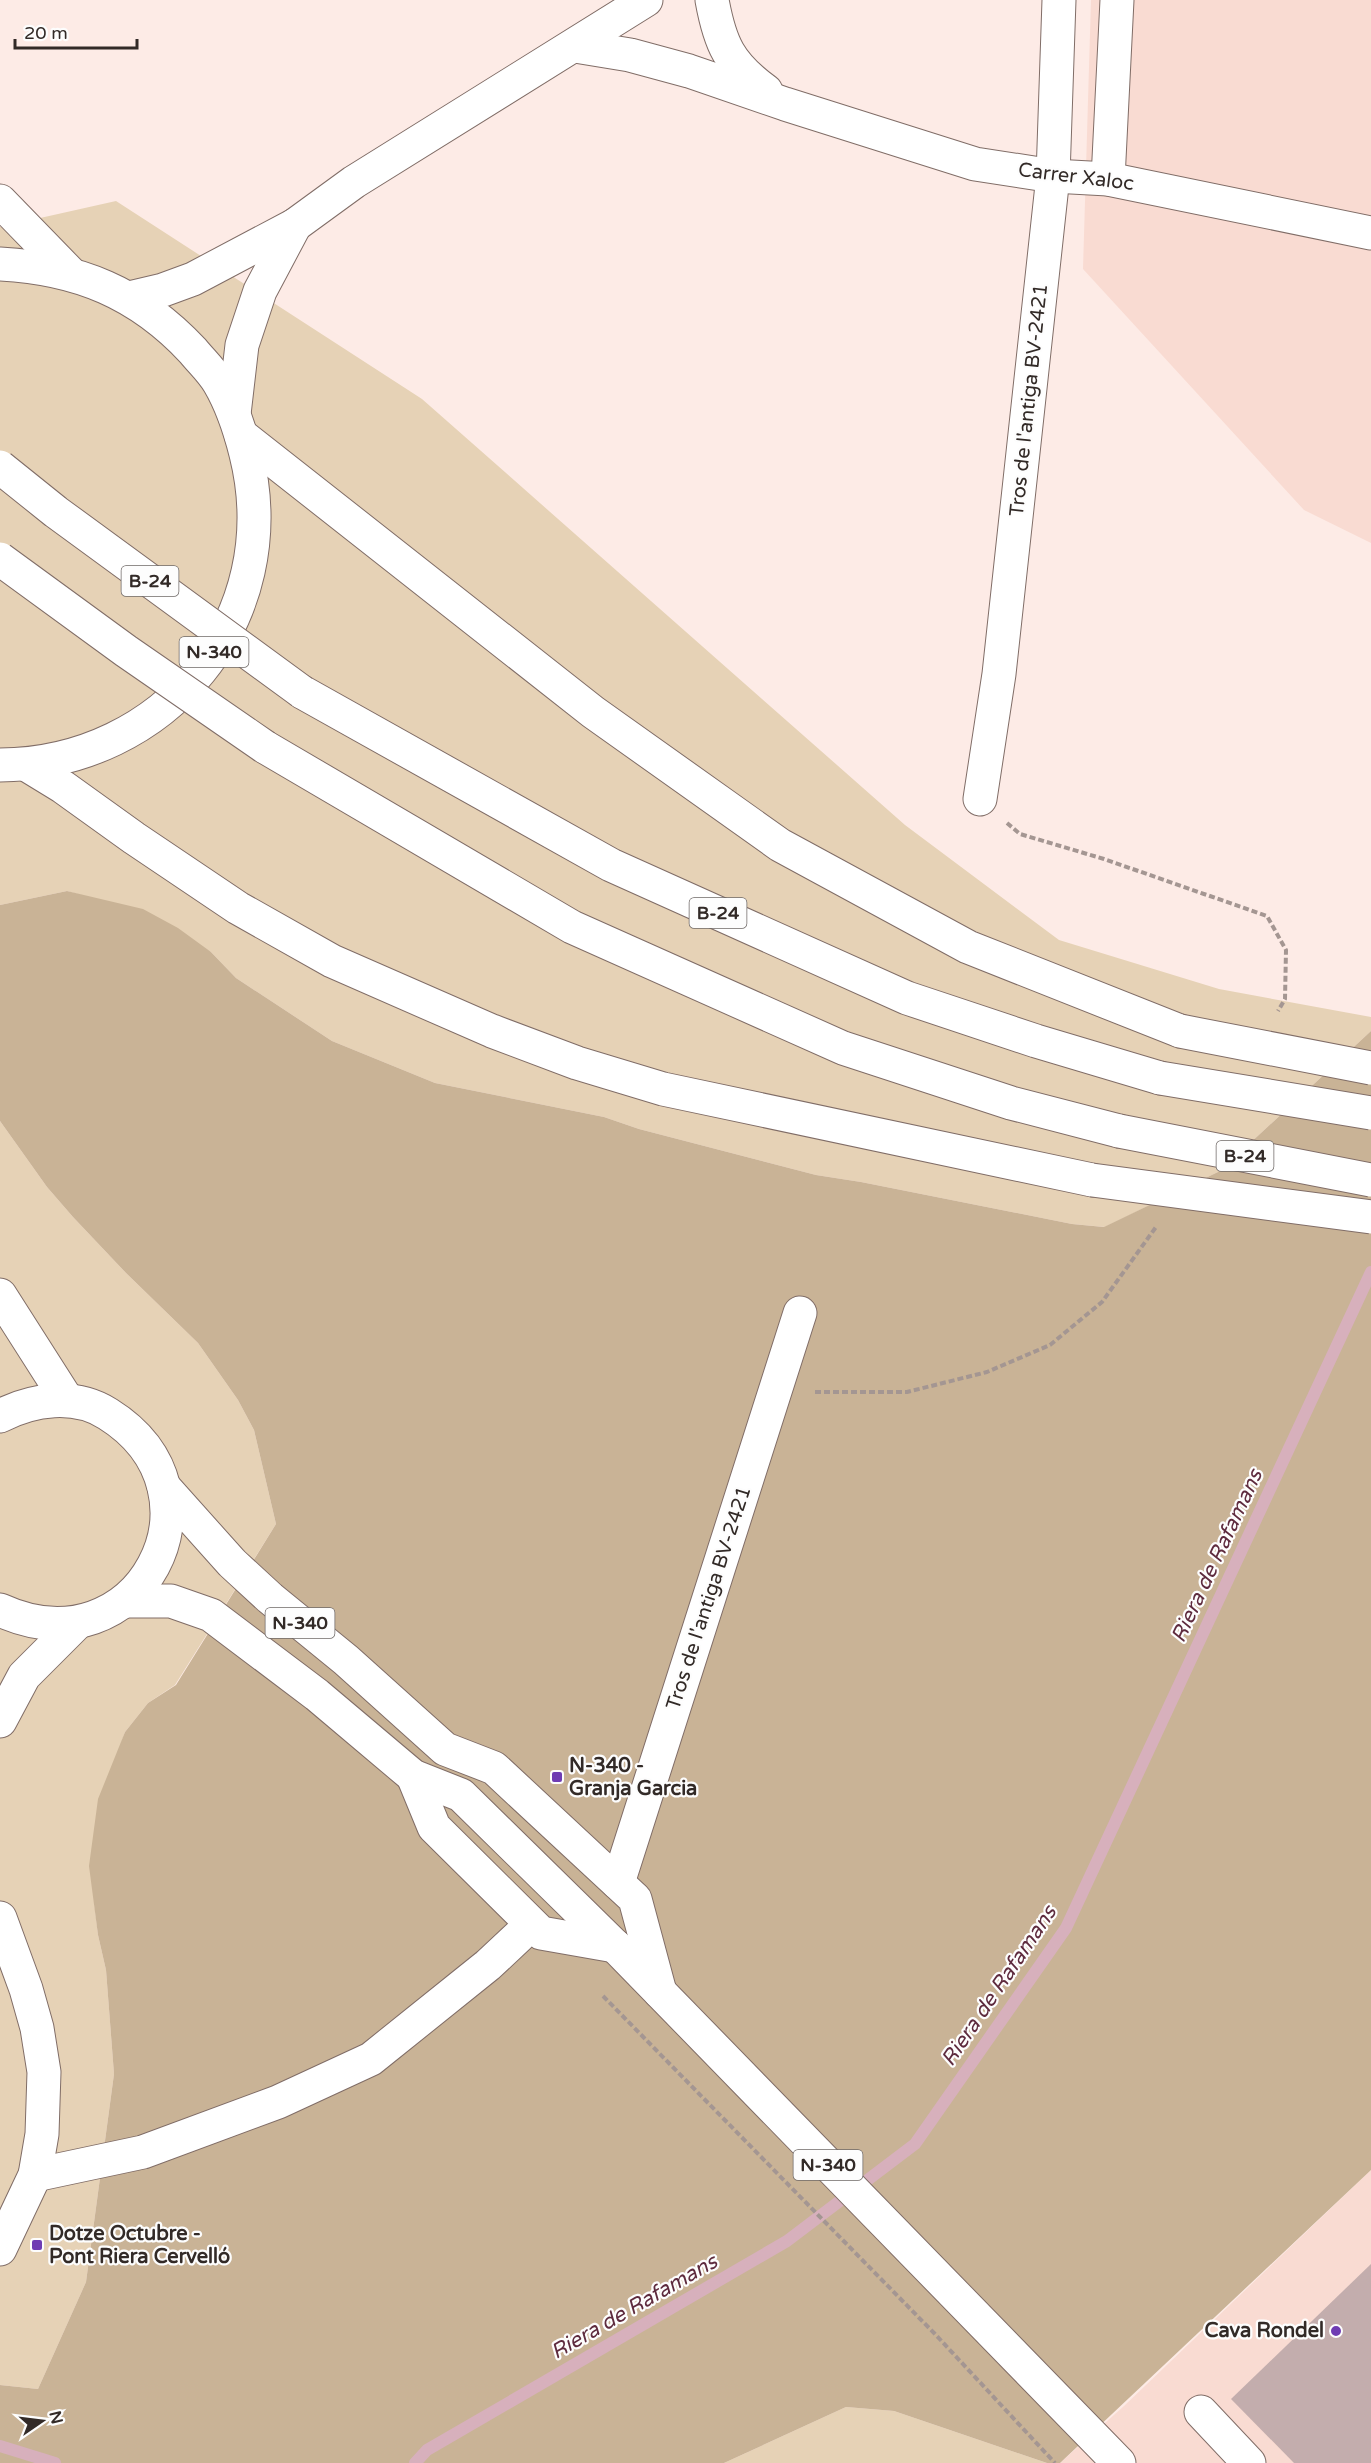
<svg xmlns="http://www.w3.org/2000/svg" width="1371" height="2463" font-family="'Varela Round',sans-serif">
<rect width="100%" height="100%" fill="#fdebe6"/>
<g fill="#f9dbd2">
<polygon points="1091,0 1371,0 1371,543 1304,510 1083,269"/>
<polygon points="1371,2170 1371,2463 1060,2463 1124,2406"/>
</g>
<g fill="#e6d2b6">
<polygon points="116,201 422,399 905,825 1059,940 1219,989 1371,1017 1371,1031 1220,1171 1105,1227 1072,1224 861,1182 816,1175 639,1129 604,1117 435,1083 332,1041 236,978 211,952 102,901 67,891 0,905 0,227"/>
<polygon points="0,1121 47,1187 73,1217 126,1273 198,1343 238,1400 254,1430 276,1524 175,1685 148,1703 125,1732 113,1766 94,1901 98,1935 106,1970 114,2074 86,2282 38,2389 0,2385"/>
<polygon points="846,2407 894,2411 1047,2463 724,2463"/>
</g>
<polygon fill="#c9b396" points="67,891 143,909 178,928 211,952 236,978 332,1041 435,1083 604,1117 639,1129 816,1175 861,1182 1072,1224 1104,1227 1220,1171 1371,1031 1371,2170 1060,2463 1047,2463 894,2411 846,2407 724,2463 0,2463 0,2385 38,2389 86,2282 114,2074 106,1970 98,1935 89,1866 98,1799 125,1732 148,1703 176,1685 276,1524 254,1430 238,1400 198,1343 126,1273 73,1217 47,1187 0,1121 0,905"/>
<g fill="none" stroke-linecap="round" stroke-linejoin="round">
<g stroke="#d7b0bc" stroke-width="12">
<polyline points="0,2446 55,2463"/>
<polyline points="415,2463 427,2450 787,2241 915,2144 1066,1928 1371,1272"/>
</g>
</g>
<polygon fill="#c3adad" points="1371,2264 1371,2463 1294,2463 1231,2399"/>
<g fill="none" stroke-linecap="round" stroke-linejoin="round">
<g stroke="#806d67" stroke-width="35">
<g id="minor">
<path d="M712,0C720,44 729,64 766,91"/>
<polyline points="575,46 630,55 689,71 785,104 975,164 1053,176 1108,179 1371,233"/>
<polyline points="1108,179 1117,0"/>
<polyline points="0,201 71,274"/>
<polyline points="980,799 999,674 1053,176 1059,0"/>
<polyline points="0,1721 24,1676 77,1623"/>
<polyline points="618,1883 800,1313"/>
<polyline points="0,1918 26,1989 37,2028 44,2072 42,2134 35,2175 0,2249"/>
<polyline points="35,2175 143,2152 278,2102 371,2059 488,1965 519,1936"/>
<polyline points="1201,2412 1249,2463"/>
</g>
</g>
<g stroke="#806d67" stroke-width="35">
<g id="major">
<path d="M0,264C78,268 139,293 193,351C201,361 212,371 219,383C232,405 240,430 246,454C287,618 165,764 0,765"/>
<polyline points="129,298 163,290 193,279 295,225 354,182 646,0"/>
<polyline points="234,414 242,345 260,291 295,225"/>
<polyline points="0,1295 67,1400"/>
<path d="M0,1416C33,1399 75,1393 108,1414C234,1493 139,1674 0,1610"/>
<polyline points="164,1487 232,1563 270,1598 346,1660 445,1749 494,1768 635,1899 660,1992"/>
<polyline points="125,1601 171,1601 211,1615 317,1695 413,1776 461,1795 615,1946 1119,2463"/>
<polyline points="413,1776 434,1827 541,1933 615,1946"/>
</g>
</g>
<g stroke="#806d67" stroke-width="35">
<g id="highway">
<polyline points="241,435 593,712 780,845 968,947 1180,1031"/>
<polyline points="302,692 611,865 907,998 1036,1041 1160,1078"/>
<polyline points="265,747 572,927 843,1048 1011,1103 1119,1131"/>
<polyline points="27,765 63,787 134,838 238,908 332,961 492,1031 577,1063 663,1089 1092,1180"/>
</g>
</g>
<g stroke="#a49692" stroke-width="4" stroke-dasharray="6 3" stroke-linecap="butt">
<polyline points="1007,823 1020,834 1104,859 1267,916 1286,950 1285,999 1278,1011"/>
<polyline points="815,1392 907,1392 987,1372 1050,1345 1102,1302 1156,1227"/>
<polyline points="603,1996 935,2334 1055,2463"/>
</g>
<use href="#minor" stroke="#fff" stroke-width="33"/>
<use href="#major" stroke="#fff" stroke-width="33"/>
<use href="#highway" stroke="#fff" stroke-width="33"/>
<g stroke="#806d67" stroke-width="35" stroke-linecap="butt">
<g id="highway-bridge">
<polyline points="0,467 56,512 302,692"/>
<polyline points="0,559 126,651 265,747"/>
<polyline points="1180,1031 1371,1068"/>
<polyline points="1160,1078 1371,1113"/>
<polyline points="1119,1131 1371,1180"/>
<polyline points="1092,1180 1371,1217"/>
</g>
</g>
<use href="#highway-bridge" stroke="#fff" stroke-width="33"/>
</g>
<g fill="#6f3cb3" stroke="#fdfdfd" stroke-width="2">
<rect x="551" y="1771" width="12" height="12" rx="3"/>
<rect x="31" y="2239" width="12" height="12" rx="3"/>
<circle cx="1336" cy="2331" r="6"/>
</g>
<g text-anchor="middle" dominant-baseline="central" stroke-width="4.5" stroke-linejoin="round" paint-order="stroke">
<g fill="#fdfdfd" stroke="#6f6967" stroke-width="1.5">
<rect x="121.5" y="566" width="57" height="30" rx="4.5"/>
<rect x="179.5" y="637" width="69" height="30" rx="4.5"/>
<rect x="689.5" y="898" width="57" height="30" rx="4.5"/>
<rect x="1216.5" y="1141" width="57" height="30" rx="4.5"/>
<rect x="265.5" y="1608" width="69" height="30" rx="4.5"/>
<rect x="793.5" y="2150" width="69" height="30" rx="4.5"/>
</g>
<g font-size="18" font-weight="bold" fill="#322a27">
<text x="150" y="581">B-24</text>
<text x="214" y="652">N-340</text>
<text x="718" y="913">B-24</text>
<text x="1245" y="1156">B-24</text>
<text x="300" y="1623">N-340</text>
<text x="828" y="2165">N-340</text>
</g>
<g font-size="20" fill="#322a27" stroke="#fdfdfd">
<text transform="translate(1076 177) rotate(7)">Carrer Xaloc</text>
<text transform="translate(1029 400) rotate(-84)">Tros de l'antiga BV-2421</text>
<text transform="translate(709 1598) rotate(-72)">Tros de l'antiga BV-2421</text>
</g>
<g font-size="20" font-weight="bold" fill="#322a27" stroke="#fdfdfd" text-anchor="start">
<text x="569" y="1766">N-340 -<tspan x="569" dy="23">Granja Garcia</tspan></text>
<text x="49" y="2234">Dotze Octubre -<tspan x="49" dy="23">Pont Riera Cervelló</tspan></text>
<text x="1324" y="2331" text-anchor="end">Cava Rondel</text>
</g>
<g font-size="21" font-style="italic" fill="#5e2b3e" stroke="#fdfdfd">
<text transform="translate(1217 1556) rotate(-65)">Riera de Rafamans</text>
<text transform="translate(999 1986) rotate(-56)">Riera de Rafamans</text>
<text transform="translate(634 2307) rotate(-30)">Riera de Rafamans</text>
</g>
</g>
<g transform="translate(42 2421) rotate(76)" stroke="#fdfdfd" stroke-width="4.5" paint-order="stroke">
<path d="M0-4.5L10 22L0 15L-10 22Z" fill="#322a27"/>
<text y="-9" font-size="16" font-weight="bold" text-anchor="middle" fill="#322a27">N</text>
</g>
<path d="M15 39v9h122v-9" fill="none" stroke="#322a27" stroke-width="3"/>
<text x="24" y="39" font-size="18" fill="#322a27" stroke="#fdfdfd" stroke-width="4.5" paint-order="stroke">20 m</text>
</svg>
